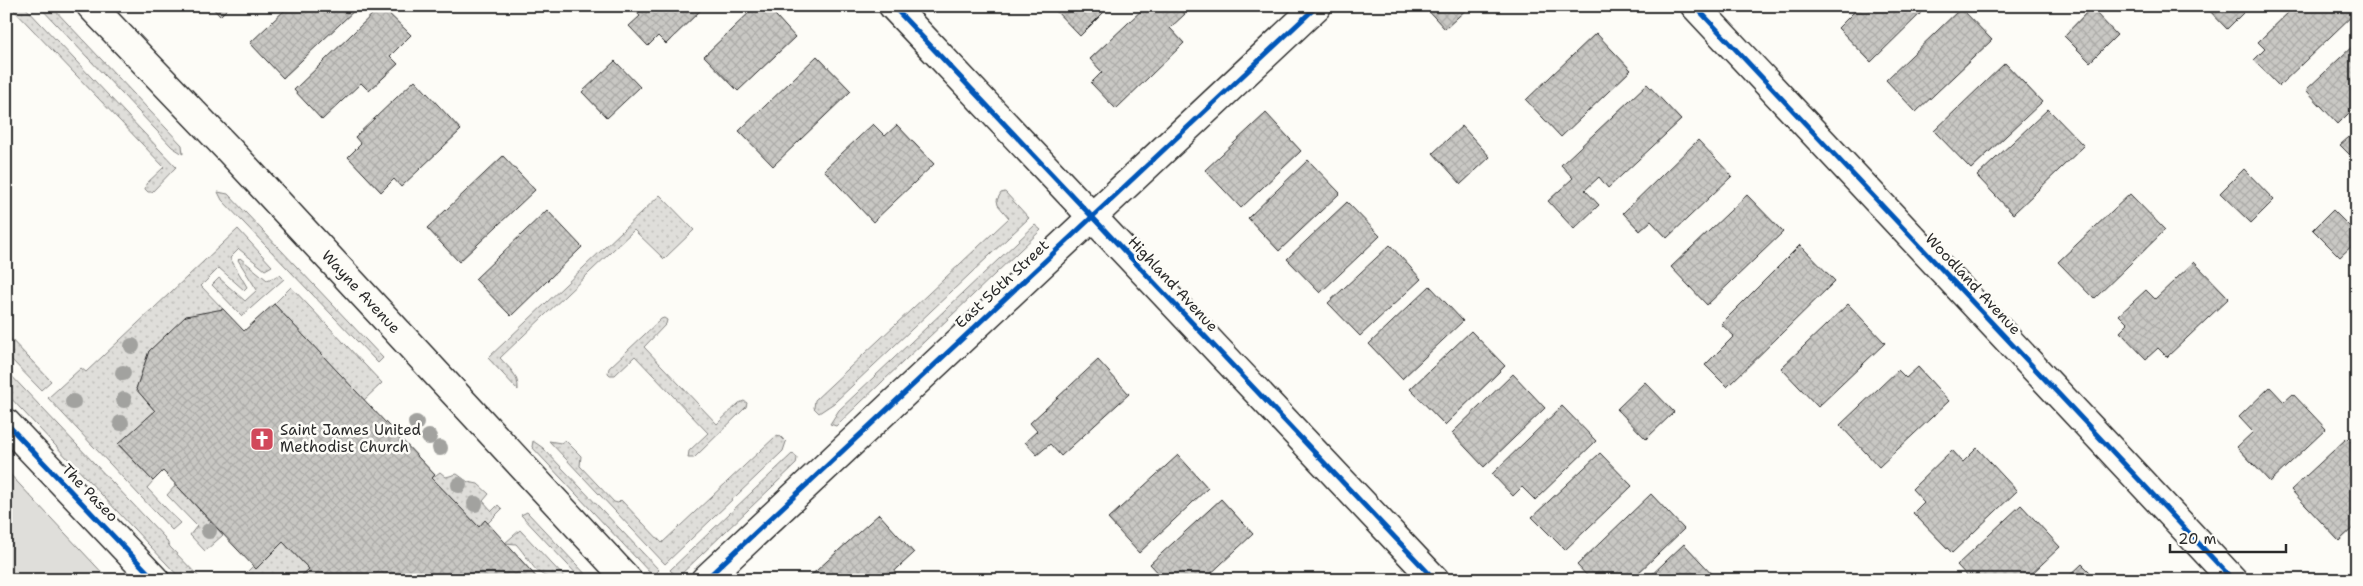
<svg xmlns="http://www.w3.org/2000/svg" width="2363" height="586" font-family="'Shantell Sans',sans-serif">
<defs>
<pattern id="grass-dots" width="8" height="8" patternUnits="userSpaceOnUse" patternTransform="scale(1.25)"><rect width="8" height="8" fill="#dfdeda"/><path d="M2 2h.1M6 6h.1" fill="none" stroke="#c0bfbb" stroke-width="1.8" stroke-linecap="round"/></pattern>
<pattern id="building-cross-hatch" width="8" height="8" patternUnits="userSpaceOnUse" patternTransform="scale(1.25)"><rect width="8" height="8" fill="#c9c8c4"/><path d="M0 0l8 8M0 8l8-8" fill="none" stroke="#adaca9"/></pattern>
</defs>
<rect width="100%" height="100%" fill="#fdfcf7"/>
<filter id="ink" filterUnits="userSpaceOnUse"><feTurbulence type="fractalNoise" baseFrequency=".02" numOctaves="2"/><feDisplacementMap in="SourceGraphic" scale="10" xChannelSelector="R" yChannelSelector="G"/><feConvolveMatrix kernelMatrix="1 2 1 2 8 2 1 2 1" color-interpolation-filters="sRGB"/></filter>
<g filter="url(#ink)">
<g fill="url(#grass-dots)" stroke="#858482">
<polygon points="10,6 24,6 176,167 152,192 148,192 145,189 146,184 164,167"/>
<polygon points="39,6 51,6 182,145 183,154 172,147"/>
<polygon points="218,192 228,194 383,358 378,363 222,200"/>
<polygon points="1005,192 1029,218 834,403 819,413 814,408 815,400 1009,218 998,205 997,200 1001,193"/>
<path d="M660,195L694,230L664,259L634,230L500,358C509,368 519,375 518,390L488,358Z"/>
<polygon points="1035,225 1041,230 836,426 830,424 839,410"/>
<polygon points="238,229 272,266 265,270 239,249 230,258 247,287 244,290 219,268 201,286 223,309 149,351 136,389 155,411 118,445 153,481 147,488 180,523 172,530 48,398 81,368 86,372"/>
<polygon points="240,258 267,280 280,275 284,279 242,316 212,285 219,278 245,301 257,290 238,260"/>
<polygon points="291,287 382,383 364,400 274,304"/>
<polygon points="664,318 667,320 666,324 644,347 717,424 739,403 744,401 747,403 746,407 694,458 688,458 689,451 708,433 635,356 615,375 610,375 608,373 609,368 661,319"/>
<polygon points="6,334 51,381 41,390 6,354"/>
<polygon points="6,370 165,538 170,547 202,580 182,580 6,393"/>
<polygon points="776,436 781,437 786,442 783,451 665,564 549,441 561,443 565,440 581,456 580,466 614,502 618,503 621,500 662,543"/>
<polygon points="533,441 543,448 659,570 653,576 532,447"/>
<polygon points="793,453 797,458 796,464 677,578 670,570"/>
<polygon points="440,472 446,477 457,474 468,482 478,484 489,494 483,501 492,511 498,505 502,509 488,523 485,520 479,527 432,478"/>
<polygon points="176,485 223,535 205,551 190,535 197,526 167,495"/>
<polygon points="527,512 591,580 582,580 521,515"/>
<path d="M520,530L567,580C534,580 535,565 516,544L505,543Z"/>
<polygon points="283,542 309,569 297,580 239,580 253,566 256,568"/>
</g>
<polygon fill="#dfdeda" stroke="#858482" points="6,470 109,580 6,580"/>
<g fill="url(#building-cross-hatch)" stroke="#2b2b2b">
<polygon points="211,6 230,6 220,16"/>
<polygon points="289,6 359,6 283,78 250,43"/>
<polygon points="381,6 411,35 390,56 398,64 369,91 361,83 322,120 294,90"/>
<polygon points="631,6 705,6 666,44 658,36 648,46 629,26 640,16"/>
<polygon points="756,6 767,6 795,37 738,91 704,56"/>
<polygon points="1051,6 1110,6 1080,36"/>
<polygon points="1146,6 1178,6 1185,14 1170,28 1184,43 1116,109 1091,83 1102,72 1090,59"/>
<polygon points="1424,6 1470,6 1445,29"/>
<polygon points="1860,6 1928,6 1871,62 1838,28"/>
<polygon points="2205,6 2250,6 2227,29"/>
<polygon points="2295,6 2353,6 2357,11 2279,86 2254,60 2265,49 2258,42"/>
<polygon points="1961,8 1992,40 1916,112 1886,80"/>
<polygon points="2091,8 2117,35 2090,62 2064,36"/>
<polygon points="1596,33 1631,70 1561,137 1526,100"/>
<polygon points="2357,42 2357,105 2338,124 2306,90"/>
<polygon points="817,56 851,91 773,166 739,131"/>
<polygon points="615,61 640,87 607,118 582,92"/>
<polygon points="2005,63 2042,102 1971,169 1934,131"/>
<polygon points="415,80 461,130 401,187 394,179 381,192 348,157 361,144 355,137"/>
<polygon points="1647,84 1681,120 1608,188 1599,177 1585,190 1599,205 1574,229 1548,201 1573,178 1561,165"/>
<polygon points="2048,109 2084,146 2013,214 1977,176"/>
<polygon points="1266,113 1301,151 1241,208 1205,170"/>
<polygon points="873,124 885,136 897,125 934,164 873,222 824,170"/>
<polygon points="1462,126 1490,157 1461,184 1433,153"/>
<polygon points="2357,130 2357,162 2340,145"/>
<polygon points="1698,140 1732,176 1667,238 1651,221 1640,231 1623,213"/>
<polygon points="503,156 535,190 459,262 427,228"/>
<polygon points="1308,160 1340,193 1279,251 1248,218"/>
<polygon points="2244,169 2274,200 2251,223 2220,193"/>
<polygon points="2130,194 2165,230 2094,299 2058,262"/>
<polygon points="1747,195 1783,232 1707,305 1671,267"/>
<polygon points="1347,202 1380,236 1320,293 1287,259"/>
<polygon points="547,210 582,247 511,316 475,279"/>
<polygon points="2333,210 2357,234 2357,241 2340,257 2313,230"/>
<polygon points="1390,245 1421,279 1360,336 1328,303"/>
<polygon points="1800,245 1835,281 1727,387 1705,365 1734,336 1721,324"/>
<polygon points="2194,262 2229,298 2167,357 2158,348 2146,359 2120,332 2128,324 2119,315 2146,290 2155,299"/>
<polygon points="1430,286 1463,321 1402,379 1369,344"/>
<polygon points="274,304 435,475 432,478 479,527 485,520 539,580 297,580 309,569 283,542 256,569 163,471 153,481 118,444 155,411 136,389 149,351 186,316 223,309 244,331"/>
<polygon points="1848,304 1885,343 1818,407 1781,368"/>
<polygon points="1471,331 1505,366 1445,425 1410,389"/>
<polygon points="1098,360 1129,394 1061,456 1050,444 1037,455 1025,442 1037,431 1030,423"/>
<polygon points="1918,367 1949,401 1879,467 1840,425 1898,370 1906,378"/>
<polygon points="1513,374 1545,408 1484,467 1452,433"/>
<polygon points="1645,382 1674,412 1646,439 1617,409"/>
<polygon points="2270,387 2284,402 2293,394 2326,429 2270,482 2237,447 2253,432 2239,417"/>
<polygon points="1562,406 1596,441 1535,500 1522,487 1513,496 1492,474"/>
<polygon points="2347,438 2357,448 2357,524 2339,541 2291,490"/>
<polygon points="1977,448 2017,491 1952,553 1913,513 1924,502 1912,489 1952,450 1963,462"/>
<polygon points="1600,453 1632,486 1565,550 1532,517"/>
<polygon points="1178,455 1208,488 1139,553 1108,519"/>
<polygon points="1651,494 1684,529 1631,580 1591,580 1577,565"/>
<polygon points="1221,499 1253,534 1204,580 1165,580 1150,564"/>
<polygon points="2021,505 2060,547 2025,580 1971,580 1957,565"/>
<polygon points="879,514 914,553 885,580 806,580"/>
<polygon points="1684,544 1718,580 1646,580"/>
<polygon points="2082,564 2098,580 2065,580"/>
</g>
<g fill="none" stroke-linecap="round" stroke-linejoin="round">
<g stroke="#2b2b2b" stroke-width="31">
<g id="street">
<polyline points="91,6 230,151 628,580"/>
<polyline points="893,6 1435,580"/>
<polyline points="1695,6 2233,580"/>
<polyline points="705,580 1317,6"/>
</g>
</g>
<g stroke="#2b2b2b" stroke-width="31">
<polyline id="secondary" points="6,423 155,580"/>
</g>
<use href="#street" stroke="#fdfcf7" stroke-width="28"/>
<use href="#secondary" stroke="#fdfcf7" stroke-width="28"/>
<g stroke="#fdfcf7" stroke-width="8">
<g id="cycleway">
<polyline points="893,6 1435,580"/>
<polyline points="1695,6 2233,580"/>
<polyline points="6,423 155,580"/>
<polyline points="705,580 1317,6"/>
</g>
</g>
<use href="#cycleway" stroke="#0057b8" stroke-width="5"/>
</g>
<g fill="#a2a29f">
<circle cx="132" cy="346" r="8"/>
<circle cx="123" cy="373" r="8"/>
<circle cx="124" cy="400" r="8"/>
<circle cx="73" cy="402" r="8"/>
<circle cx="121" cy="423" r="8"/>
<circle cx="416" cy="423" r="8"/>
<circle cx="429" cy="437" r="8"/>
<circle cx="440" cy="448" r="8"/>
<circle cx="459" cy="485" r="8"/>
<circle cx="475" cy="504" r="8"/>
<circle cx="209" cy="531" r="8"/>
</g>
</g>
<defs>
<g id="church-square" transform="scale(1.25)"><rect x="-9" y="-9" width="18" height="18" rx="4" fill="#d1495b" stroke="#fdfcf7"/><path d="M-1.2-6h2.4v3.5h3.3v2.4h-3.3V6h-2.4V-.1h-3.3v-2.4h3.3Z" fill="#fff"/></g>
</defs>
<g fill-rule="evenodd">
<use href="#church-square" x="262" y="439"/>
</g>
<g text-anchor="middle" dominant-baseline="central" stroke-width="5" stroke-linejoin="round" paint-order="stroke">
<g font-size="15" fill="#2b2b2b" stroke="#fdfcf7">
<text transform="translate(1002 284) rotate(-43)">East 56th Street</text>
<text transform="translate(1173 284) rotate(47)">Highland Avenue</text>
<text transform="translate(1973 284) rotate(47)">Woodland Avenue</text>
<text transform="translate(361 292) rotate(47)">Wayne Avenue</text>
<text transform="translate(90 493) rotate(46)">The Paseo</text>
</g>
<g font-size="15" fill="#2b2b2b" stroke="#fdfcf7" text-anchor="start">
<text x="280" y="430">Saint James United<tspan x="280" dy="17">Methodist Church</tspan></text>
</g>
</g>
<rect width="2363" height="586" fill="none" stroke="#fdfcf7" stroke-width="25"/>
<rect x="12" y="12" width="2338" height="561" fill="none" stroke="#2b2b2b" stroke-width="2" filter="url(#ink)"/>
<path d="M2170 544v8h116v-8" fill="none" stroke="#2b2b2b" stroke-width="2.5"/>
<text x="2178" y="544" font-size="15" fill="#2b2b2b" stroke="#fdfcf7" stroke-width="4" paint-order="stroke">20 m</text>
</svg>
